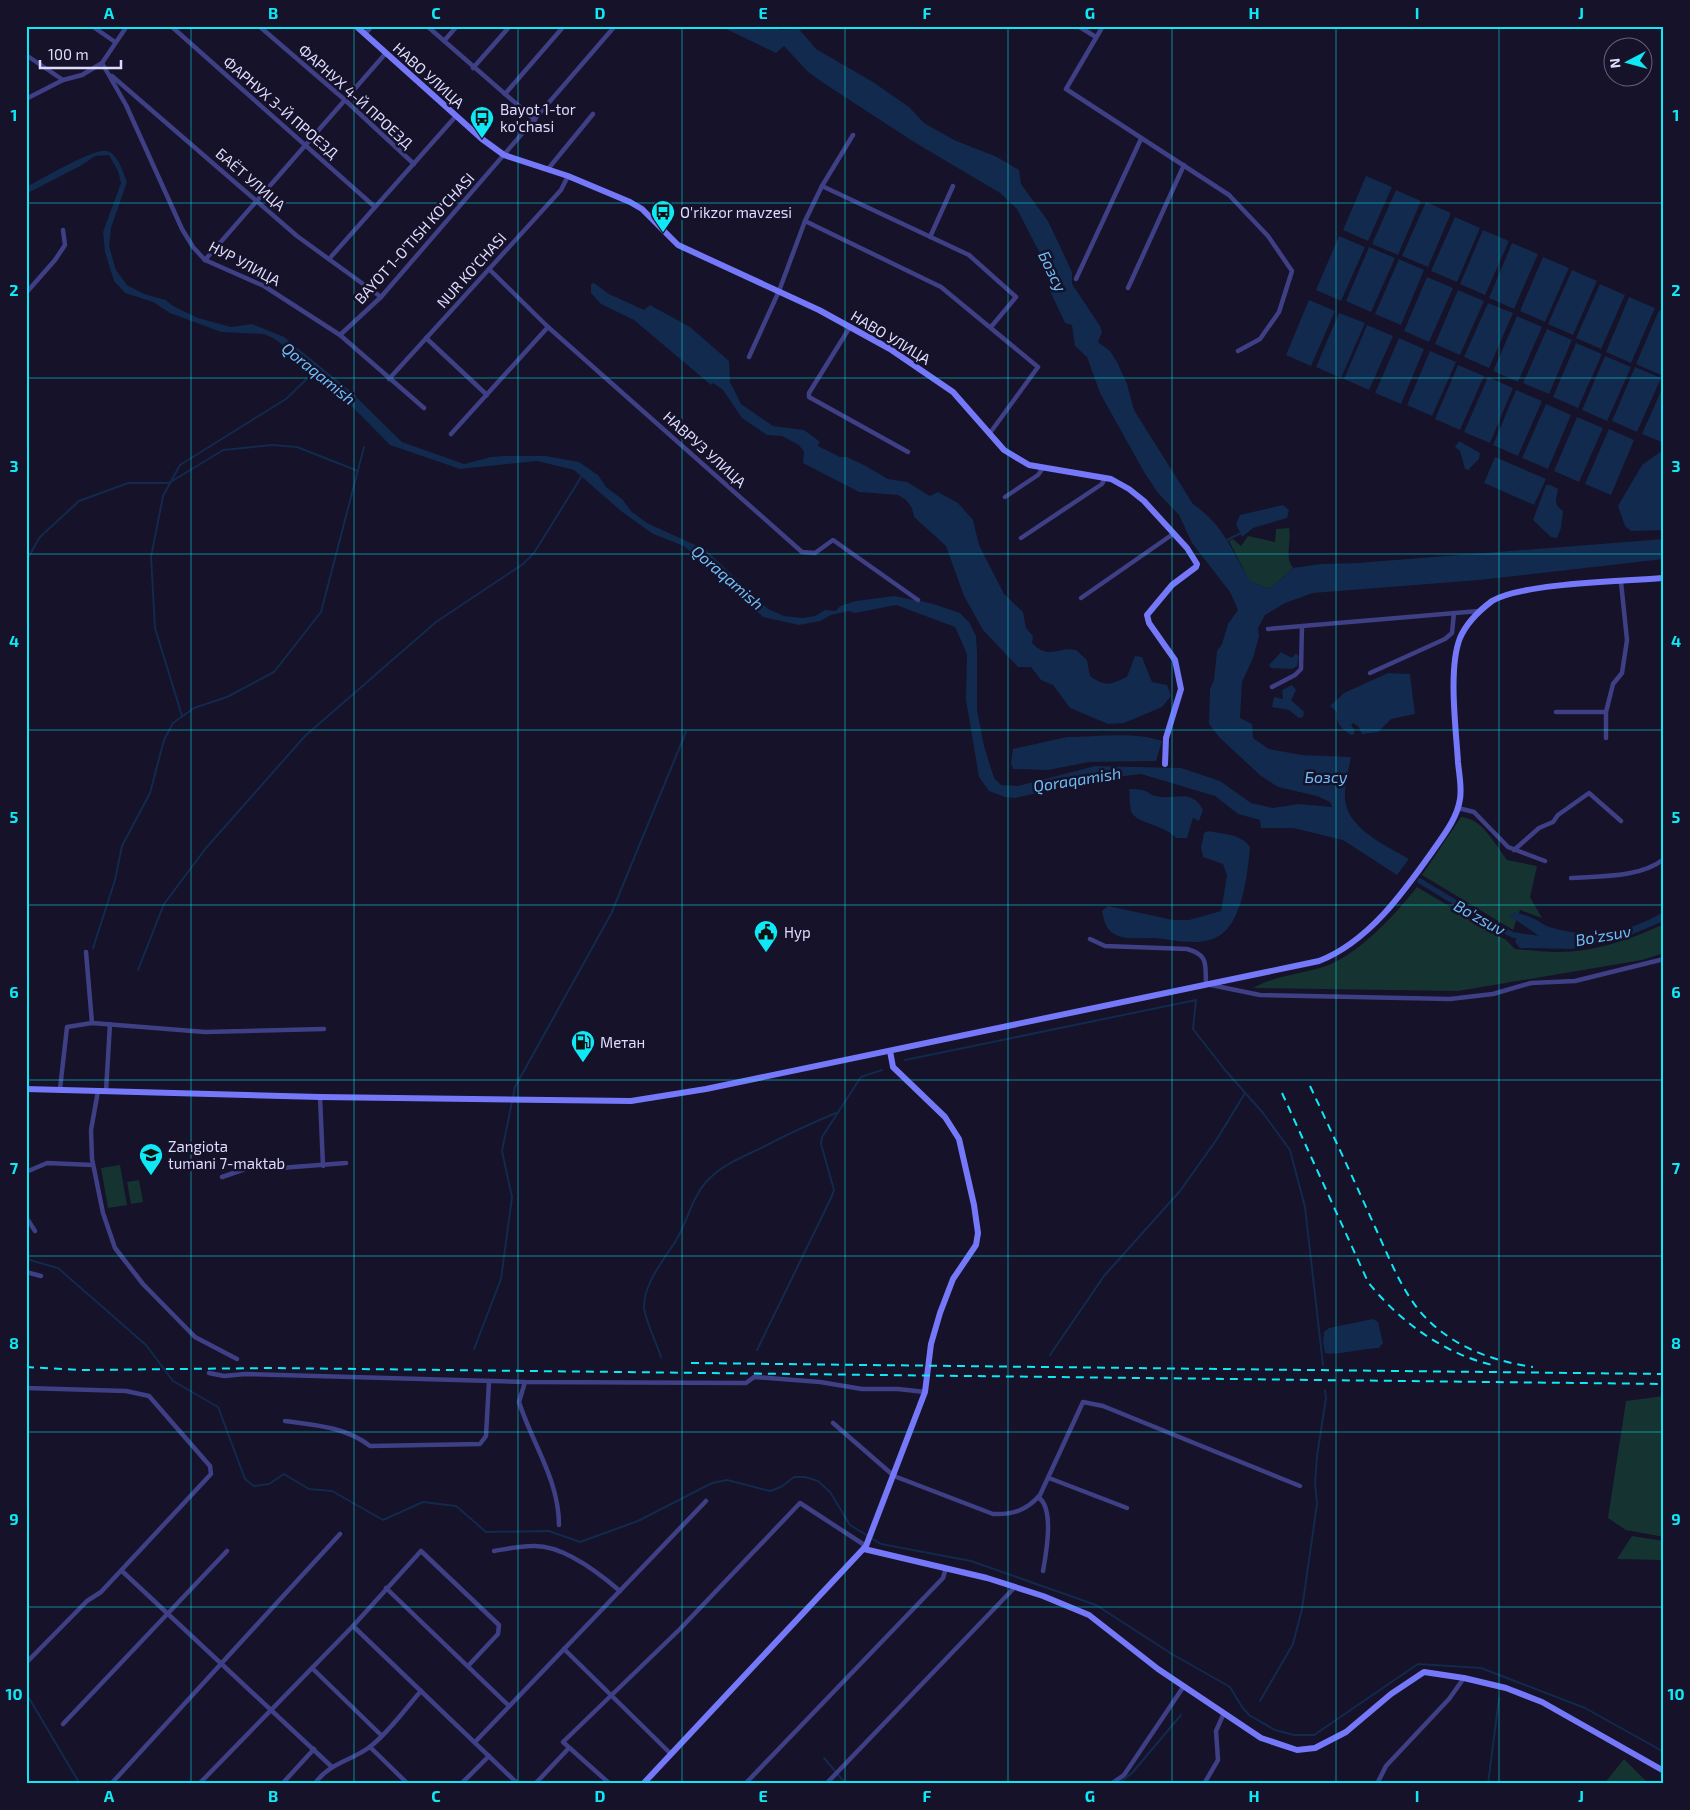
<svg xmlns="http://www.w3.org/2000/svg" width="1690" height="1810" font-family="'Exo 2',sans-serif">
<rect width="100%" height="100%" fill="#151229"/>
<g fill="#153330">
<path d="M1289,528C1292,541 1284,557 1293,568L1270,589L1250,582L1229,541L1233,539L1241,546L1248,536L1275,542L1276,529Z"/>
<path d="M1461,817C1482,818 1495,844 1507,860L1537,866L1530,897L1542,918L1520,910L1513,930L1422,875Z"/>
<path d="M1417,887L1506,940L1515,949C1529,950 1544,952 1558,952C1595,952 1631,939 1664,924V953L1642,960L1458,991L1253,988C1276,975 1298,975 1323,967C1356,957 1396,914 1417,887Z"/>
<polygon points="120,1165 127,1205 108,1208 101,1168"/>
<polygon points="139,1180 143,1202 131,1204 127,1182"/>
<polygon points="1664,1396 1664,1537 1626,1530 1608,1518 1626,1401"/>
<polygon points="1632,1536 1664,1541 1661,1560 1617,1559"/>
<polygon points="1624,1759 1649,1784 1604,1784"/>
</g>
<g fill="#112a4d">
<path d="M720,26H774L780,30L799,29L816,49L873,82L909,107L924,123L954,140L997,157L1019,170L1021,184L1048,221L1072,272V284L1100,326L1102,332L1098,342L1110,351L1117,362L1127,384L1134,410L1193,504C1225,526 1231,551 1251,582L1270,589L1293,568L1321,564L1357,563L1664,539V559L1479,580L1313,593L1285,603L1265,615L1258,628L1259,636L1253,658L1242,682L1240,718L1252,724L1253,738L1269,749L1302,755L1351,757C1349,768 1346,780 1345,792C1342,827 1384,844 1409,859L1397,875L1343,840L1293,828H1261L1260,820L1238,814L1215,796L1141,774L1100,779L1015,798L1005,797L989,791L979,777L966,700L967,654L955,627L896,605L855,613L848,611L831,615L820,621L799,625L763,617L684,546L653,534L621,511L574,470L537,461L460,469L390,445L311,365L273,338L264,334L221,332L170,313L153,302L125,293L114,281L105,252L103,232L121,183L118,171L109,155L95,156L82,165L26,194V187C40,180 95,147 107,151C118,154 123,172 127,182L111,228L109,246L116,270L127,285L144,294L166,300L173,306L198,318L231,327L252,324L284,337L348,389L402,442L464,464L491,457L503,456H546L579,462L598,475L606,487L622,499L632,512L647,523L706,550L768,609L784,616L802,618L815,616L825,610L836,611L840,606L856,601L894,596L930,603L960,613L969,622L976,636L977,652V710L984,746L994,778L1001,785L1018,786L1095,766L1181,768L1220,781L1251,803L1273,808L1298,804L1332,807L1330,802L1317,796L1278,787L1261,776L1219,737L1209,724L1210,689L1214,680L1217,651L1222,644L1228,624L1238,610L1230,592L1192,543L1179,515L1158,493L1144,472L1100,393L1087,357L1075,346L1072,325L1065,323L1050,291L1047,267L1017,209L1000,193L914,142L825,84L808,72L784,46L776,53Z"/>
<polygon points="1366,176 1392,187 1368,241 1343,230"/>
<polygon points="1396,190 1421,201 1398,255 1372,244"/>
<polygon points="1426,202 1451,213 1428,267 1402,256"/>
<polygon points="1455,217 1480,228 1457,282 1431,271"/>
<polygon points="1483,230 1509,241 1485,295 1460,284"/>
<polygon points="1339,236 1365,247 1341,301 1316,290"/>
<polygon points="1512,243 1538,254 1514,309 1489,298"/>
<polygon points="1369,247 1395,258 1371,312 1346,301"/>
<polygon points="1543,257 1569,268 1545,322 1520,311"/>
<polygon points="1399,259 1424,270 1401,325 1375,314"/>
<polygon points="1572,270 1597,281 1573,335 1548,324"/>
<polygon points="1427,277 1453,288 1429,342 1404,331"/>
<path d="M594,283L609,294L644,310L650,305L690,327L729,361L730,382L741,404L773,426L804,430L819,441L818,446L840,457H847L864,465L888,479L907,482L930,496L938,492L958,503L973,520L979,545L1004,594L1023,612L1026,628L1033,636L1032,643C1050,661 1057,646 1076,650L1087,660L1090,676C1107,688 1110,684 1127,677L1135,656L1142,657L1152,682L1167,685L1171,696L1162,707L1148,713L1124,723L1108,724L1070,708L1053,685L1041,680L1031,667H1018L983,630L964,596L946,546L914,517L912,508L906,500L898,495L859,492L803,463L804,452L799,445L782,436L767,435L742,418L723,390L713,383L711,385L634,320L601,304L591,293V284Z"/>
<polygon points="1600,284 1625,295 1601,349 1576,338"/>
<polygon points="1458,290 1484,301 1460,355 1435,344"/>
<polygon points="1629,297 1655,308 1631,363 1606,352"/>
<polygon points="1309,300 1335,311 1311,366 1286,355"/>
<polygon points="1488,303 1513,313 1489,368 1464,357"/>
<polygon points="1659,310 1664,312 1664,369 1661,375 1636,364"/>
<polygon points="1339,313 1365,323 1341,378 1316,367"/>
<polygon points="1517,316 1542,327 1518,382 1493,371"/>
<polygon points="1367,325 1393,336 1369,390 1344,379"/>
<polygon points="1547,329 1572,340 1549,394 1523,383"/>
<polygon points="1399,338 1424,349 1401,404 1375,393"/>
<polygon points="1576,343 1602,354 1578,408 1553,397"/>
<polygon points="1430,351 1456,362 1432,416 1407,405"/>
<polygon points="1605,356 1631,367 1607,421 1582,410"/>
<polygon points="1458,365 1484,376 1460,430 1435,419"/>
<polygon points="1635,367 1661,378 1637,432 1612,421"/>
<polygon points="1488,377 1513,388 1490,443 1464,432"/>
<polygon points="1664,384 1664,443 1642,434"/>
<polygon points="1516,390 1542,401 1518,456 1493,445"/>
<polygon points="1546,404 1571,415 1548,469 1522,458"/>
<polygon points="1577,417 1603,428 1579,482 1554,471"/>
<polygon points="1609,429 1634,440 1611,495 1585,484"/>
<polygon points="1459,441 1480,453 1479,459 1468,470 1465,469 1460,451 1455,447"/>
<polygon points="1660,452 1664,454 1664,530 1631,531 1625,526 1618,506 1642,465"/>
<polygon points="1495,457 1546,479 1534,505 1484,483"/>
<path d="M1546,485H1550L1558,489C1557,499 1552,503 1563,511L1561,528L1557,538L1551,537L1533,520Z"/>
<polygon points="1283,505 1289,510 1287,518 1253,528 1242,537 1236,524 1240,515"/>
<polygon points="1281,652 1292,658 1296,653 1299,657 1297,666 1292,669 1271,668 1269,665"/>
<path d="M1388,673L1410,674L1415,714L1391,719L1378,732L1362,734L1358,726L1353,723L1351,725L1354,729V734L1351,735C1342,729 1335,724 1337,712L1330,706L1344,693Z"/>
<polygon points="1292,685 1296,690 1291,700 1304,712 1303,717 1299,718 1289,710 1272,707 1274,697 1283,699 1282,690"/>
<path d="M1067,737C1095,737 1136,731 1162,741L1156,761L1089,762L1048,770L1013,769L1011,763L1013,749Z"/>
<path d="M1129,789C1134,789 1140,789 1145,791C1149,792 1152,796 1156,796C1173,801 1191,787 1203,810L1199,821L1193,818L1187,838H1176C1167,826 1137,823 1132,813C1129,806 1130,796 1129,789Z"/>
<path d="M1208,831C1222,834 1242,834 1250,847C1248,871 1243,917 1223,933C1204,949 1173,939 1152,938C1139,938 1125,940 1114,934C1105,928 1104,920 1102,911L1108,906L1173,920H1189L1221,911L1227,875L1223,864L1203,857L1201,847L1204,833Z"/>
<path d="M1514,912C1520,914 1527,915 1532,918C1538,920 1543,925 1549,927C1595,940 1623,934 1664,912V921L1628,936L1572,949L1520,948L1515,942L1517,936L1537,940L1539,936L1509,915Z"/>
<path d="M1373,1319L1378,1322L1383,1343L1379,1348C1366,1348 1335,1356 1325,1353L1323,1342L1324,1332L1329,1328Z"/>
</g>
<g fill="none" stroke-linecap="round" stroke-linejoin="round">
<g stroke="#112a4d" stroke-width="2">
<polyline points="1227,540 1241,533"/>
<polyline points="26,562 39,538 79,501 128,483 169,483 223,450 272,445 297,447 358,471"/>
<polyline points="182,716 155,628 151,557 163,496 180,465 286,399 316,370"/>
<polyline points="93,948 115,880 122,846 150,793 164,740 173,723 194,708 227,697 274,672 321,612 364,447"/>
<polyline points="138,970 164,904 206,848 305,736 436,622 523,564 534,553 583,474"/>
<polyline points="905,1060 1196,1000 1193,1029 1225,1070 1263,1113 1290,1150 1305,1207 1323,1365"/>
<polyline points="513,1097 515,1087 611,914 686,732"/>
<polyline points="26,1259 58,1268 146,1345 173,1381 218,1407 245,1479 254,1486 269,1484 284,1474 309,1489 332,1491 383,1520 423,1502 456,1506 486,1532 549,1531 580,1542 638,1521 712,1483 727,1480 770,1491 781,1487 794,1477 805,1477 818,1481 830,1492 850,1525 881,1544 971,1561 1096,1605 1172,1654 1230,1687 1242,1707 1249,1715 1275,1730 1294,1735 1314,1735 1418,1664 1481,1668 1585,1708 1664,1752"/>
<polyline points="474,1349 501,1279 512,1197 502,1151 512,1102"/>
<polyline points="757,1350 832,1196 834,1190 821,1144 822,1137 861,1077 882,1070"/>
<polyline points="1050,1355 1104,1276 1180,1191 1217,1139 1245,1093"/>
<path d="M661,1357C657,1344 645,1320 644,1307C644,1283 663,1261 675,1242C687,1224 691,1199 706,1182C723,1163 746,1156 767,1145C790,1133 812,1123 836,1113"/>
<polyline points="26,1693 80,1784"/>
<polyline points="1260,1701 1293,1644 1302,1609 1317,1504 1315,1483 1317,1456 1326,1398 1325,1390"/>
<polyline points="824,1758 846,1784"/>
<polyline points="1118,1784 1132,1773 1181,1715"/>
<polyline points="1488,1784 1499,1698"/>
</g>
<g stroke="#112a4d" stroke-width="5.5">
<polyline points="1420,881 1489,923"/>
<polyline points="1501,929 1513,935 1543,939"/>
</g>
<g stroke="#3f3f86" stroke-width="4.5">
<polyline points="92,26 115,42"/>
<polyline points="171,26 375,207"/>
<polyline points="259,26 345,100 414,164"/>
<polyline points="427,26 535,120"/>
<polyline points="1078,26 1096,37"/>
<polyline points="1103,26 1066,89 1229,195 1268,236 1292,271 1279,312 1260,339 1238,351"/>
<polyline points="365,34 372,26"/>
<polyline points="444,41 457,26"/>
<polyline points="26,55 63,80"/>
<polyline points="102,63 126,105 182,229 193,247 205,260 264,286 340,335 424,408"/>
<polyline points="473,68 510,26"/>
<polyline points="112,76 297,236 381,297"/>
<polyline points="505,94 564,26"/>
<polyline points="26,99 63,80 82,75 102,63 127,26"/>
<polyline points="548,169 593,114"/>
<polyline points="822,186 969,255 1016,297 991,327"/>
<polyline points="805,221 941,287 1038,367 990,433"/>
<polyline points="930,237 953,186"/>
<polyline points="329,259 456,116"/>
<polyline points="205,260 386,53"/>
<polyline points="489,269 548,327 802,552 815,553 833,540 918,600"/>
<polyline points="1076,279 1141,139"/>
<polyline points="1128,288 1184,165"/>
<polyline points="26,293 55,260 65,245 63,230"/>
<polyline points="850,327 809,393 809,397 908,452"/>
<polyline points="340,335 381,297 615,26"/>
<polyline points="426,338 487,395"/>
<polyline points="749,357 779,291 805,221 822,186 853,135"/>
<polyline points="389,379 561,190 568,176"/>
<polyline points="451,434 548,327"/>
<polyline points="1005,497 1038,475 1043,468"/>
<polyline points="1021,538 1102,484 1105,478"/>
<polyline points="1081,598 1173,534"/>
<polyline points="1268,629 1479,611"/>
<polyline points="1370,673 1445,639 1452,633 1454,613"/>
<polyline points="1272,687 1295,675 1301,669 1302,626"/>
<polyline points="1556,712 1606,712"/>
<polyline points="1606,738 1606,712 1613,684 1622,673 1627,640 1621,582"/>
<polyline points="1458,808 1474,812 1508,847 1545,861"/>
<polyline points="1514,850 1539,828 1553,822 1558,815 1589,793 1621,821"/>
<path d="M1571,878C1600,876 1640,878 1664,859"/>
<path d="M1090,939L1105,946L1187,949C1209,955 1205,964 1206,984L1260,995L1450,999L1493,994L1531,983L1575,981L1664,959"/>
<polyline points="86,952 92,1023"/>
<polyline points="60,1089 67,1027 92,1023 205,1032 324,1029"/>
<polyline points="98,1091 91,1130 92,1159 103,1213 115,1248 143,1284 195,1337 237,1359"/>
<polyline points="106,1091 110,1024"/>
<polyline points="320,1097 323,1166"/>
<polyline points="26,1172 47,1163 93,1165"/>
<polyline points="222,1177 254,1166 280,1168 346,1163"/>
<polyline points="26,1217 35,1231"/>
<polyline points="26,1272 41,1276"/>
<polyline points="209,1373 224,1376 245,1374 525,1382 746,1383 754,1377 820,1382 862,1389 898,1389 925,1392"/>
<path d="M525,1382L519,1402C532,1443 559,1480 559,1525"/>
<polyline points="26,1388 126,1391 149,1396 210,1466 211,1474 101,1592 87,1601 26,1663"/>
<path d="M285,1421C315,1425 346,1427 370,1446L480,1444L486,1436L489,1381"/>
<path d="M833,1423L894,1476L993,1514C1013,1515 1027,1510 1040,1495L1083,1402L1103,1406L1300,1486"/>
<polyline points="1049,1478 1127,1508"/>
<path d="M1038,1497C1055,1508 1046,1554 1043,1571"/>
<path d="M494,1551C506,1549 519,1546 532,1546C562,1544 598,1572 620,1591"/>
<polyline points="122,1571 332,1767"/>
<polyline points="386,1588 509,1706"/>
<polyline points="353,1626 518,1784"/>
<polyline points="564,1649 671,1754"/>
<polyline points="312,1668 382,1736"/>
<polyline points="63,1724 227,1551"/>
<polyline points="475,1742 706,1501"/>
<polyline points="370,1747 408,1784"/>
<polyline points="111,1784 340,1534"/>
<polyline points="199,1784 353,1626 421,1551 499,1625 498,1634 468,1666"/>
<polyline points="282,1784 314,1749"/>
<path d="M318,1784L316,1782C331,1762 352,1761 371,1746C390,1731 405,1709 421,1691"/>
<polyline points="461,1784 489,1756"/>
<polyline points="535,1784 568,1749"/>
<polyline points="610,1784 563,1742 680,1629 800,1503 866,1546"/>
<polyline points="745,1784 943,1578 946,1568"/>
<polyline points="826,1784 1015,1587"/>
<polyline points="1111,1784 1124,1775 1184,1686"/>
<polyline points="1204,1784 1218,1760 1216,1731 1224,1713"/>
<polyline points="1377,1784 1386,1766 1449,1699 1464,1678"/>
</g>
<g stroke="#7678fa" stroke-width="6">
<polyline points="356,26 482,139 504,155 568,176 630,202 642,209 678,245 819,310 890,349 953,392 1004,450 1029,465 1111,479 1129,489 1144,501 1187,548 1197,564 1196,567 1172,585 1147,615 1149,623 1175,660 1181,689 1166,738 1165,764"/>
<path d="M26,1089L320,1097L631,1101L706,1089L1319,961C1368,942 1403,893 1432,852C1443,836 1457,819 1460,799C1462,787 1459,774 1458,762C1456,729 1448,668 1460,638C1466,624 1480,610 1492,601C1521,583 1626,581 1664,578"/>
<polyline points="864,1549 987,1578 1043,1596 1089,1615 1158,1669 1261,1738 1297,1750 1315,1748 1346,1732 1391,1694 1424,1672 1464,1678 1506,1688 1542,1702 1664,1771"/>
<polyline points="643,1784 866,1546 925,1392 931,1344 940,1313 953,1279 976,1245 978,1233 974,1205 959,1139 945,1117 893,1067 890,1051"/>
</g>
<g stroke="#0fe8f5" stroke-width="2" stroke-dasharray="8 6" stroke-linecap="butt">
<path d="M1310,1086C1332,1133 1354,1180 1375,1227C1389,1257 1402,1293 1425,1317C1454,1347 1492,1361 1533,1367"/>
<path d="M1282,1093L1368,1282C1399,1321 1443,1353 1492,1365"/>
<polyline points="691,1363 1664,1374"/>
<polyline points="26,1367 83,1370 272,1368 1664,1384"/>
</g>
</g>
<path fill="none" stroke="#0fe8f5" stroke-width="1" stroke-opacity="0.55" d="M191,26V1784M354,26V1784M518,26V1784M682,26V1784M845,26V1784M1008,26V1784M1172,26V1784M1336,26V1784M1499,26V1784M26,203H1664M26,378H1664M26,554H1664M26,730H1664M26,905H1664M26,1080H1664M26,1256H1664M26,1432H1664M26,1607H1664"/>
<defs>
<g id="bus-pin" transform="scale(1.25)"><path d="M0 17L-7.5 6A9.5 9.5 0 1 1 7.5 6Z" fill="#0fe8f5" stroke="#151229"/><path d="M-5-6H5V4H4V6H2V4H-2V6H-4V4H-5ZM-3.5-4V0h7V-4ZM-3.5 1.2v1.5H-2V1.2ZM2 1.2v1.5H3.5V1.2Z" fill="#111"/></g>
<g id="civic-pin" transform="scale(1.25)"><path d="M0 17L-7.5 6A9.5 9.5 0 1 1 7.5 6Z" fill="#0fe8f5" stroke="#151229"/><path d="M-.6-6.5H3V-4.5H.6V-3L4-1V1h2V6H-6V1h2V-1L-.6-3ZM-1.2 2.5V6h2.4V2.5Z" fill="#111"/></g>
<g id="fuel-pin" transform="scale(1.25)"><path d="M0 17L-7.5 6A9.5 9.5 0 1 1 7.5 6Z" fill="#0fe8f5" stroke="#151229"/><path d="M-5.5-6h7V0h2V4h1.3V-2.5L3-4.5l.8-.8L6-3V5H2.5V1h-1V6h-7ZM-4.2-4.7v3.2H.2V-4.7Z" fill="#111"/></g>
<g id="school-pin" transform="scale(1.25)"><path d="M0 17L-7.5 6A9.5 9.5 0 1 1 7.5 6Z" fill="#0fe8f5" stroke="#151229"/><path d="M0-5L7-2L0 1L-7-2ZM-4 1L0 2.5L4 1V4Q0 6-4 4Z" fill="#111"/></g>
</defs>
<g fill-rule="evenodd">
<use href="#bus-pin" x="482" y="118"/>
<use href="#bus-pin" x="663" y="212"/>
<use href="#civic-pin" x="766" y="932"/>
<use href="#fuel-pin" x="583" y="1042"/>
<use href="#school-pin" x="151" y="1155"/>
</g>
<g text-anchor="middle" dominant-baseline="central" stroke-width="5" stroke-linejoin="round" paint-order="stroke">
<g font-size="15" fill="#dddbfe" stroke="#151229">
<text transform="translate(429 75) rotate(42)">НАВО УЛИЦА</text>
<text transform="translate(356 96) rotate(42)">ФАРНУХ 4-Й ПРОЕЗД</text>
<text transform="translate(281 107) rotate(41)">ФАРНУХ 3-Й ПРОЕЗД</text>
<text transform="translate(251 179) rotate(41)">БАЁТ УЛИЦА</text>
<text transform="translate(414 238) rotate(-48)">BAYOT 1-O'TISH KO'CHASI</text>
<text transform="translate(245 263) rotate(28)">НУР УЛИЦА</text>
<text transform="translate(471 270) rotate(-48)">NUR KO'CHASI</text>
<text transform="translate(891 337) rotate(31)">НАВО УЛИЦА</text>
<text transform="translate(705 449) rotate(42)">НАВРУЗ УЛИЦА</text>
</g>
<g font-size="15" fill="#dddbfe" stroke="#151229" text-anchor="start">
<text x="500" y="109">Bayot 1-tor<tspan x="500" dy="17">ko'chasi</tspan></text>
<text x="680" y="212">O'rikzor mavzesi</text>
<text x="784" y="932">Нур</text>
<text x="600" y="1042">Метан</text>
<text x="168" y="1146">Zangiota<tspan x="168" dy="17">tumani 7-maktab</tspan></text>
</g>
<g font-size="16" font-style="italic" fill="#6dbef9" stroke="#151229">
<text transform="translate(1053 271) rotate(64)">Бозсу</text>
<text transform="translate(319 373) rotate(39)">Qoraqamish</text>
<text transform="translate(728 577) rotate(41)">Qoraqamish</text>
<text x="1326" y="776">Бозсу</text>
<text transform="translate(1077 779) rotate(-9)">Qoraqamish</text>
<text transform="translate(1480 917) rotate(29)">Bo'zsuv</text>
<text transform="translate(1603 935) rotate(-10)">Boʻzsuv</text>
</g>
</g>
<rect width="1690" height="1810" fill="none" stroke="#151229" stroke-width="55"/>
<g transform="translate(1628 62) rotate(264)"><circle r="24" fill="#151229" stroke="#65627e"/>
<path d="M0-4L9 19L0 12L-9 19Z" fill="#0fe8f5"/>
<text y="-8" font-size="14" font-weight="bold" text-anchor="middle" fill="#dddbfe">N</text>
</g>
<path d="M40 60v8h81v-8" fill="none" stroke="#dddbfe" stroke-width="2.5"/>
<text x="48" y="60" font-size="15" fill="#dddbfe" stroke="#151229" stroke-width="4" paint-order="stroke">100 m</text>
<rect x="28" y="28" width="1634" height="1754" fill="none" stroke="#0fe8f5" stroke-width="2"/>
<g font-size="16" text-anchor="middle" font-weight="bold" fill="#0fe8f5">
<text x="109" y="19">A</text>
<text x="273" y="19">B</text>
<text x="436" y="19">C</text>
<text x="600" y="19">D</text>
<text x="763" y="19">E</text>
<text x="927" y="19">F</text>
<text x="1090" y="19">G</text>
<text x="1254" y="19">H</text>
<text x="1417" y="19">I</text>
<text x="1581" y="19">J</text>
<text x="14" y="121">1</text>
<text x="1676" y="121">1</text>
<text x="14" y="296">2</text>
<text x="1676" y="296">2</text>
<text x="14" y="472">3</text>
<text x="1676" y="472">3</text>
<text x="14" y="647">4</text>
<text x="1676" y="647">4</text>
<text x="14" y="823">5</text>
<text x="1676" y="823">5</text>
<text x="14" y="998">6</text>
<text x="1676" y="998">6</text>
<text x="14" y="1174">7</text>
<text x="1676" y="1174">7</text>
<text x="14" y="1349">8</text>
<text x="1676" y="1349">8</text>
<text x="14" y="1525">9</text>
<text x="1676" y="1525">9</text>
<text x="14" y="1700">10</text>
<text x="1676" y="1700">10</text>
<text x="109" y="1802">A</text>
<text x="273" y="1802">B</text>
<text x="436" y="1802">C</text>
<text x="600" y="1802">D</text>
<text x="763" y="1802">E</text>
<text x="927" y="1802">F</text>
<text x="1090" y="1802">G</text>
<text x="1254" y="1802">H</text>
<text x="1417" y="1802">I</text>
<text x="1581" y="1802">J</text>
</g>
</svg>
